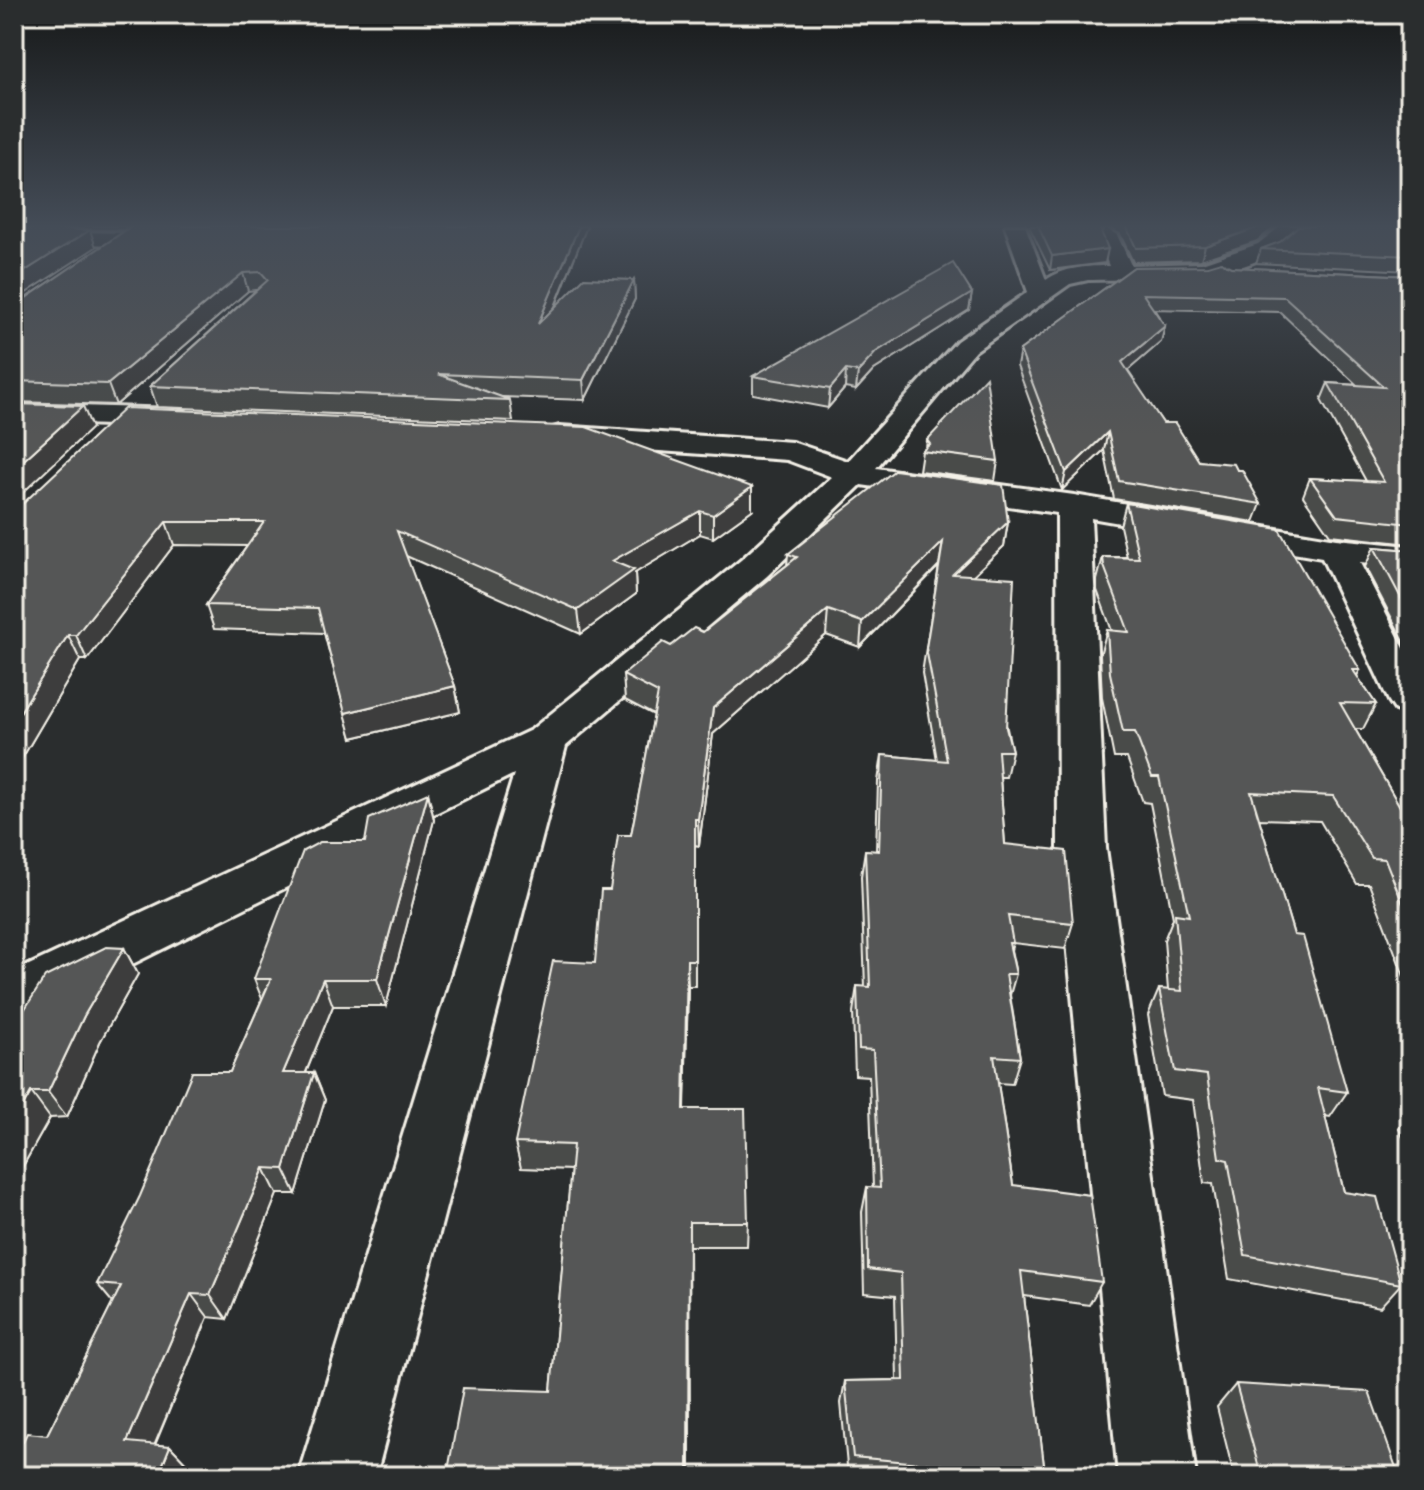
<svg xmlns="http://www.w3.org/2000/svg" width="1424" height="1490" font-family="'Balsamiq Sans',sans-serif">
<rect width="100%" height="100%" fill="#2a2d2e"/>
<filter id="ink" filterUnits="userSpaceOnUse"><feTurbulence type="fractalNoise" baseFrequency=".0125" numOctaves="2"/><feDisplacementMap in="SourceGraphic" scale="16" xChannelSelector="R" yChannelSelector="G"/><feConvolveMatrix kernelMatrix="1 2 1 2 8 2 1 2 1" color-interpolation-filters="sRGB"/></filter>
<g filter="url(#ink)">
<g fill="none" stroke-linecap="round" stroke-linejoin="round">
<g stroke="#f4f1e8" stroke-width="6">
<g id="street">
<path d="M1005,226H1025L1046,280C1064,267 1088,266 1109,266L1097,235L1107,229L1117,235L1131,265L1202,263L1258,244L1281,226H1304C1256,286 1157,278 1088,280L1070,284L975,351L876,468L1074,495L1336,539L1410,546V568L1360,563L1410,660V714L1395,710L1389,701L1322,558L1091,518L1106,848L1196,1476H1118L1058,848L1057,513L861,485L767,576L566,746L376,1476H298L514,774L34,1013L14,1020V972L531,730L741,560L832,477L787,460L560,444L549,441L545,435L549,429L560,426L792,442L848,461L957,341L1028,292Z"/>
<polygon points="14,231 129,233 139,239 129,245 14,243"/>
<polygon points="14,404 176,409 186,412 191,418 186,424 176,427 14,422"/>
</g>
</g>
<use href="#street" fill="#2a2d2e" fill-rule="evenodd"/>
</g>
<g fill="#494b4a" stroke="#f4f1e8" stroke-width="2">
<polygon points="14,226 128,226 123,230 14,228"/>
<polygon points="132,226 587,226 555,308 634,280 635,299 585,400 502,397 510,400 513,421 157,407 150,386 256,290 248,291 116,405 14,402 14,305 17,304"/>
<polygon points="1029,226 1105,226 1100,230 1105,263 1050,270"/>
<polygon points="1106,226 1276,226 1257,241 1201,260 1133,262 1120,234"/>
<polygon points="1410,226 1410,271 1256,263 1261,249 1280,242"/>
<polygon points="1134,267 1231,267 1410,276 1410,544 1330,535 1303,496 1310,478 1366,481 1321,400 1328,383 1357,385 1280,312 1154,309 1165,326 1161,342 1127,371 1163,423 1199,461 1237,470 1261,504 1254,522 1114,499 1104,450 1062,490 1017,366 1020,350"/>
<polygon points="972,293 969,310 874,370 856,390 845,388 828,408 753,394 753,376"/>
<polygon points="927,440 998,461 995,481 919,471 922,451 926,448"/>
<polygon points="1126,503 1360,670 1357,676 1376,704 1363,729 1355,729 1410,824 1410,995 1408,987 1369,884 1357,884 1320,821 1259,819 1294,935 1347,1092 1330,1117 1325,1116 1344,1192 1401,1284 1380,1307 1229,1279 1213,1184 1204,1183 1193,1100 1162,1096 1148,1015 1159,989 1168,990 1164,940 1173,918 1150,803 1143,802 1127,758 1114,758 1102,698 1100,655 1107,630 1112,631 1097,590 1097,580 1103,557 1127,557 1120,526"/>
<polygon points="14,510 752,510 713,538 700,534 635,573 636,594 581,634 406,556 455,686 460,712 352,738 324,633 214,629 206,605 247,546 174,545 87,660 80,660 14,772"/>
<polygon points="1008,522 1004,546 973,576 1012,751 1006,777 1000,777 1005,844 1073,923 1065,949 1013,943 1011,950 1016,974 1010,995 1020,1058 1012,1084 998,1083 1013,1185 1102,1282 1089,1305 1024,1296 1045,1474 1044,1476 848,1476 841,1403 845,1381 897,1380 895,1296 864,1293 862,1212 867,1187 873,1188 869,1076 855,1075 853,1012 857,986 865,987 861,876 865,850 876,851 878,781 882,755 937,760 922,673 939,566 860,647 826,635 713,734 699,846 695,845 695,986 688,986 685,1109 748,1222 747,1246 689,1246 690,1476 447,1476 551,1391 571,1170 521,1168 515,1143 595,963 610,890 631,835 654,715 625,700 623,675 671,646 703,632 787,565 788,554"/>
<polygon points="1374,547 1410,550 1410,653 1365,567"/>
<polygon points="428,793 434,820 386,1006 333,1006 306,1073 314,1073 325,1100 296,1194 277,1194 227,1319 208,1317 155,1445 170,1446 189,1466 185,1476 14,1476 47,1435 113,1303 97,1284 230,1072 262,999 254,979 365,842"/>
<polygon points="124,948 138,974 100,1042 67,1117 50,1118 14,1182 14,1026"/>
<polygon points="1410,1115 1410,1152 1399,1129"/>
<polygon points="1236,1384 1399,1476 1234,1476 1217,1407"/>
</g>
<g fill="#3c3d3c" stroke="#f4f1e8" stroke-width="2">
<polygon points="579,226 587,226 540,344 538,324"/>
<polygon points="1262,226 1276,226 1257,241 1201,260 1205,246"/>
<polygon points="90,230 96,247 14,301 14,278"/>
<polygon points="1108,249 1105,263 1050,270 1052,256"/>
<polygon points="243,273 248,291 116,405 108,384"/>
<polygon points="634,280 635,299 585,400 583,380"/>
<polygon points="972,293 969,310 874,370 856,390 858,372 876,352"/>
<polygon points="1165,326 1161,342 1118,379 1122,362"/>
<polygon points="846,370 845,388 828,408 830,389"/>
<polygon points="83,406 92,428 14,501 14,469"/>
<polygon points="1108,432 1104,450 1062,490 1066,472"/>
<polygon points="752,487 752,510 713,538 713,515"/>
<polygon points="700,511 700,534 635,573 636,594 581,634 578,610 612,561"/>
<polygon points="166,522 174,545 87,660 76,635"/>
<polygon points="1008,522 1004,546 949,598 953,574"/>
<polygon points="943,542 939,565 860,647 862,622"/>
<polygon points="828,610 826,635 713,734 699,846 698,819 713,708"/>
<polygon points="68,635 80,660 14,772 14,722"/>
<polygon points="455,686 460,712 352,738 345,713"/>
<polygon points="428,793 434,820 386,1006 377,979"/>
<polygon points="124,948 138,974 100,1042 67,1117 48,1092 84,1016"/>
<polygon points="687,960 688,986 684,1134 684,1109"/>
<polygon points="323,979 333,1006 295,1099 283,1073"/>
<polygon points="314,1073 325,1100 296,1194 284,1169"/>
<polygon points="31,1092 50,1118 14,1182 14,1122"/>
<polygon points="264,1168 277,1194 227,1319 210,1295"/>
<polygon points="689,1222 689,1246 690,1476 688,1476"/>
<polygon points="191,1294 208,1317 147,1463 127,1442"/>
<polygon points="170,1446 189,1466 185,1476 158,1476"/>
</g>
<g fill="#555756" stroke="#f4f1e8" stroke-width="2">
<polygon points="132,226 579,226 538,324 584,278 634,280 583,380 438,374 510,400 150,386 268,280 261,272 243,273 108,384 14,381 14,305 17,304"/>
<polygon points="1038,226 1099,226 1108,249 1052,256"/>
<polygon points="1126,226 1262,226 1205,246 1136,248"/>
<polygon points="1298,226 1410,226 1410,256 1261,249 1280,242"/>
<polygon points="14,228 90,230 14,278"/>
<polygon points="1221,262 1231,267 1410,276 1410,524 1337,516 1310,478 1384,482 1328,383 1384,387 1285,297 1143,294 1165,326 1122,362 1163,423 1175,423 1199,461 1234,464 1237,470 1242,470 1261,504 1119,481 1108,432 1066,472 1020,350 1134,267 1208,266"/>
<polygon points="953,263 972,293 876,352 858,372 846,370 830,389 753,376"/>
<polygon points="986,377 998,461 922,451 930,444 927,440"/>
<polygon points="14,404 83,406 14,469"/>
<polygon points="125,408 586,427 752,487 713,515 700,511 612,561 634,570 578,610 397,531 455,686 345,713 318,608 206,605 264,522 166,522 76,635 68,635 14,722 14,510 17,509"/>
<polygon points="895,470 1003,485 1008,522 953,574 1014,578 1006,728 1012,751 998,751 1005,844 1066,851 1073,923 1008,916 1013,943 1009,943 1016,974 1006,974 1020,1058 994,1056 1013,1185 1090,1195 1102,1282 1021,1271 1045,1474 853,1457 845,1381 904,1380 901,1273 868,1269 867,1187 880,1188 873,1050 859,1049 857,986 870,987 865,850 879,851 882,755 947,761 926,648 943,542 862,622 828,610 713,708 698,819 695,819 695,960 687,960 684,1109 745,1109 748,1222 689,1222 688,1476 447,1476 463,1388 551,1391 573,1145 515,1143 553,961 595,963 601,890 610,890 618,835 631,835 658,693 623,675 663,642 671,646 694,628 703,632 797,557 788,554"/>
<polygon points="1126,503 1279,529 1360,670 1353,670 1376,704 1340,703 1410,824 1410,922 1385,859 1372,858 1333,796 1251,792 1294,935 1303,936 1347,1092 1318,1088 1344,1192 1377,1197 1401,1284 1245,1255 1228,1160 1219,1158 1207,1075 1175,1071 1159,989 1182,991 1175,914 1189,916 1159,777 1152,777 1135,732 1123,732 1110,673 1107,630 1129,632 1104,566 1103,557 1139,558"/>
<polygon points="1374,547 1410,550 1410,615"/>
<polygon points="428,793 377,979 323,979 283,1073 314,1073 284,1169 264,1168 210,1295 191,1294 127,1442 170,1446 158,1476 14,1476 14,1460 27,1433 47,1435 121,1286 97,1284 140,1196 192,1072 230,1072 271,979 254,979 303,851 320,842 365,842 369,819"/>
<polygon points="106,947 124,948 84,1016 48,1092 31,1092 14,1122 14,1026 45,977"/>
<polygon points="1236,1384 1369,1392 1399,1476 1275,1476 1273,1469 1259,1468"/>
</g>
</g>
<linearGradient id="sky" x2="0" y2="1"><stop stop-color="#171919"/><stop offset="0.52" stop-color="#444c57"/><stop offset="1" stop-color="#444c57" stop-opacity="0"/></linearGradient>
<rect width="1424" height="435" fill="url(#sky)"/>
<rect width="1424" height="1490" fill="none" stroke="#2a2d2e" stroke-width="48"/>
<rect x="24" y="24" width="1376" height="1442" fill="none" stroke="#f4f1e8" stroke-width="3" filter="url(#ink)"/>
</svg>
